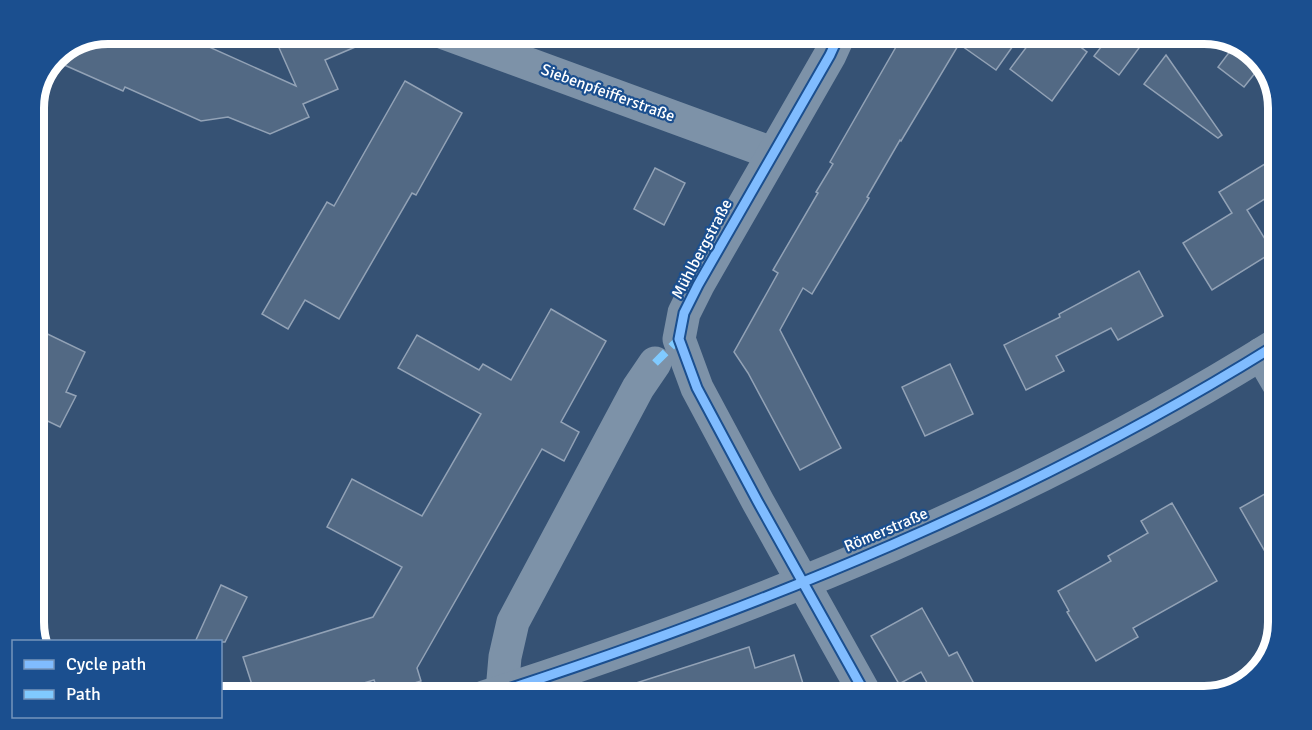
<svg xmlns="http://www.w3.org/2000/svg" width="1312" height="730" font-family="Signika,sans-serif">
<rect width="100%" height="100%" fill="#365274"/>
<g fill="#526984" stroke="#92a2b6" stroke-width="1.5">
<polygon points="108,33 178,33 296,86 276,41 294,33 388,33 325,60 338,89 303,104 309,117 270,134 228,117 201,121 125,87 123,91 53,60 55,55"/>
<polygon points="904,33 994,33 1013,46 996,70 959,44 901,141 900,140 867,197 869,198 812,294 803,288 780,330 841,448 800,470 748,373 734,352 778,273 773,270 818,193 816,192 833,164 830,162"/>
<polygon points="1037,33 1062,33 1087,52 1052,101 1010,69"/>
<polygon points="1112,33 1119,33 1139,48 1119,75 1094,56"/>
<polygon points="1237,42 1241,43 1263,63 1244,87 1218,67"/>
<polygon points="1166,55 1222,135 1218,138 1144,84"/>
<polygon points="405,81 462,113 416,195 412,193 339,319 305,300 288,329 262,314 327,202 334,206"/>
<polygon points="1268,162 1279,180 1279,190 1247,210 1273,252 1212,290 1183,243 1232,213 1219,192"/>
<polygon points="655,168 685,183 664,225 634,209"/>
<polygon points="1139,271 1163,316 1118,340 1111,328 1056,356 1064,371 1026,390 1004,345 1060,317 1059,314"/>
<polygon points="551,309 606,341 561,422 579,432 564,461 542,449 417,668 421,681 379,694 374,680 318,697 256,697 243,657 373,617 402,567 327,527 352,479 422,516 481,414 398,368 417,335 479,370 483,364 511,380"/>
<polygon points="33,327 85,352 66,392 76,396 60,427 33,414"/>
<polygon points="950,364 973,414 925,436 902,387"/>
<polygon points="1279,486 1279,576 1240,508"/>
<polygon points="1172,503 1217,581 1133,628 1138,637 1096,661 1067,612 1069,611 1058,591 1111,561 1108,556 1148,533 1141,521"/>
<polygon points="221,585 247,597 225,642 195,642"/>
<polygon points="922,608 949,656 957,652 973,682 946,697 935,697 921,672 899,684 871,636"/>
<polygon points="749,647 755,668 794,655 805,690 783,697 612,697 611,691"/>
</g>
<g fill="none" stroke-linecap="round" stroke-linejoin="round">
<g stroke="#7d92a8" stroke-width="33">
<polyline points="444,33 772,153"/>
<polyline points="840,33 830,55 698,285 684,313 679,339 697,388 758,502 867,697"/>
<polyline points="1261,354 1279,385"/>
<polyline points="502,691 505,657 513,622 638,388 655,363"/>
<path d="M484,697C760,608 1032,498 1279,343"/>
</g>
<polyline stroke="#80caff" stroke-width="8" stroke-dasharray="15 8" stroke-linecap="butt" points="655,363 679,339"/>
<g stroke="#1b4f8f" stroke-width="13">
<g id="cycleway">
<polyline points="840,33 830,55 698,285 684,313 679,339 697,388 758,502 867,697"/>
<path d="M484,697C760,608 1032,498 1279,343"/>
</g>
</g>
<use href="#cycleway" stroke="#80bcff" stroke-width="9"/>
</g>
<g text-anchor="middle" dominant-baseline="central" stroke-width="4.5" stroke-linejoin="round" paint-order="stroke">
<g font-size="16" fill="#fff" stroke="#1b4f8f">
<text transform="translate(608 93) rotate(20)">Siebenpfeifferstraße</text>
<text transform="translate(702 249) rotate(-62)">Mühlbergstraße</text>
<text transform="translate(886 530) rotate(-23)">Römerstraße</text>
</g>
</g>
<path d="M0 0H1312V730H0ZM108 44H1204A64 64 0 0 1 1268 108V622A64 64 0 0 1 1204 686H108A64 64 0 0 1 44 622V108A64 64 0 0 1 108 44Z" fill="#1b4f8f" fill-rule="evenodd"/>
<path fill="none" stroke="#fff" stroke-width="8" d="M108 44H1204A64 64 0 0 1 1268 108V622A64 64 0 0 1 1204 686H108A64 64 0 0 1 44 622V108A64 64 0 0 1 108 44Z"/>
<rect x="12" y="640" width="210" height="78" fill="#1b4f8f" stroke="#7695bc" stroke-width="1.5"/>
<rect x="24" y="660" width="30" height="9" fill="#80bcff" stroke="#7695bc" stroke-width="1.5"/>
<text x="66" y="670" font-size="18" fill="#ffffff">Cycle path</text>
<rect x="24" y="690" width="30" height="9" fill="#80caff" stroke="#7695bc" stroke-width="1.5"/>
<text x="66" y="700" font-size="18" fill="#ffffff">Path</text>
</svg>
